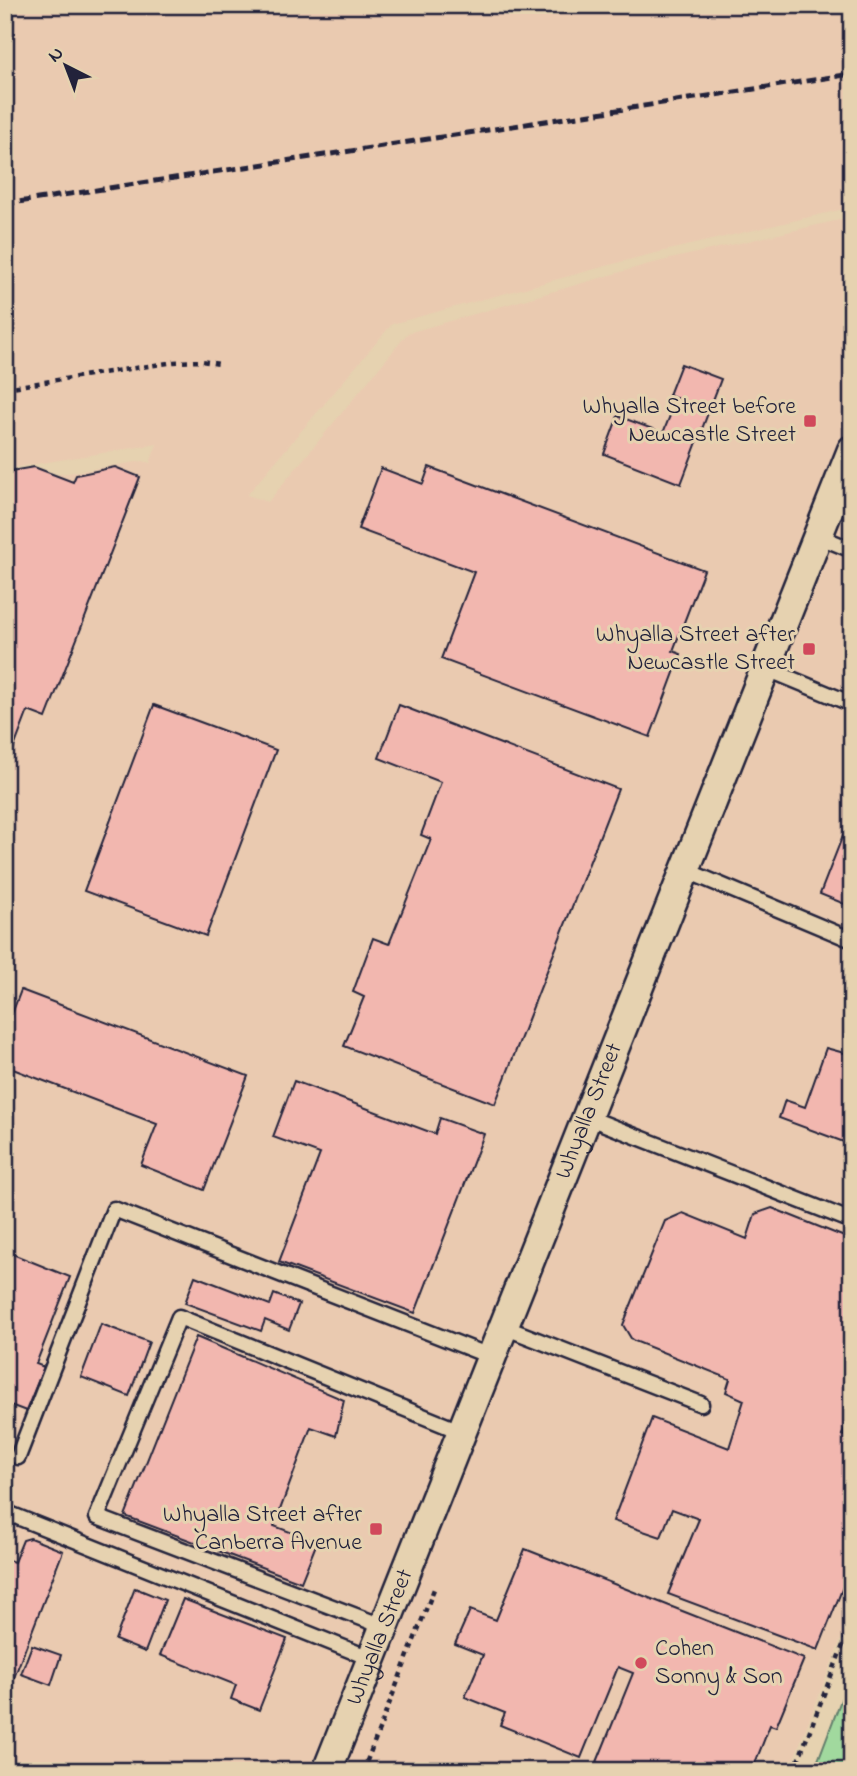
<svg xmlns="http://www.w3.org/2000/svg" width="857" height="1776" font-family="'Indie Flower',sans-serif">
<rect width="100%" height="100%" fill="#e6d2b0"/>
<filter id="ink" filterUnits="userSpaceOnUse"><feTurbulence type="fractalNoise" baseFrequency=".0143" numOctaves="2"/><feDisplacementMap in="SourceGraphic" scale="14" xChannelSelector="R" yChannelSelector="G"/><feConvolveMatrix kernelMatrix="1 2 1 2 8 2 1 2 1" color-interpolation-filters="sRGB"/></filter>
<g filter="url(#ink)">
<polygon fill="#eacab0" points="5,5 852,5 852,207 643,256 392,324 247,495 268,502 408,333 649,264 852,217 852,1611 789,1771 5,1771 5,483 143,461 150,463 157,444 5,469"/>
<polygon fill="#a1d99e" stroke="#627e6c" stroke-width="2" points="852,1671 852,1771 814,1771"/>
<g fill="#f2b7af" stroke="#22223b" stroke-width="2">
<polygon points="681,364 721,379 681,484 604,454 618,416 663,433 677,398 669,395"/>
<polygon points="34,467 73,482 76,475 115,467 140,477 46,718 28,711 5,771 5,472"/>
<polygon points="429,467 704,570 673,651 681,654 650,737 441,659 474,572 358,529 381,468 423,484"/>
<polygon points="154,705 276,750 206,936 84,891"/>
<polygon points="399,705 618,789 495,1104 344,1046 364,997 353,992 373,938 389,944 431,839 421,835 441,782 379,758"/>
<polygon points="852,812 852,907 820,894"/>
<polygon points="21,990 248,1076 204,1190 141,1165 157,1124 5,1066 5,1032"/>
<polygon points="852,1043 852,1145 779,1118 785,1100 805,1107 826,1048 848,1054"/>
<polygon points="294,1081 435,1134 440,1118 484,1134 415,1313 279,1262 320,1154 273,1137"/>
<polygon points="772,1208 852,1240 852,1410 842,1435 852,1438 852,1564 818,1650 668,1594 699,1519 672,1509 661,1537 613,1521 652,1418 729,1448 744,1400 726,1392 730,1379 632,1340 623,1325 665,1221 683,1213 747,1239 755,1214"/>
<polygon points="5,1251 70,1277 36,1364 44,1367 26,1411 5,1403"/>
<polygon points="195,1276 270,1305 274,1294 299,1304 289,1330 265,1320 261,1331 185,1303"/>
<polygon points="101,1324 149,1342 129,1396 81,1377"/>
<polygon points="196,1337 344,1400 336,1436 311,1427 274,1526 317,1542 301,1582 125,1516"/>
<polygon points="30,1538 63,1551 5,1701 5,1559 14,1562 23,1540"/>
<polygon points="525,1549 804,1659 776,1727 770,1725 752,1771 619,1771 597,1762 633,1673 618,1667 581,1758 500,1725 505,1713 465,1697 483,1655 455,1644 470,1610 496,1620"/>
<polygon points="135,1588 165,1600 145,1652 115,1640"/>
<polygon points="183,1599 287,1639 259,1710 231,1699 236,1685 160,1655"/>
<polygon points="32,1645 61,1655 51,1685 21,1674"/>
</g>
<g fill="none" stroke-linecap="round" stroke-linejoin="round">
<g stroke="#22223b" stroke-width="19">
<g id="service">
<polyline points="818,536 852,550"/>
<polyline points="765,668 852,704"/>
<polyline points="685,870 852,940"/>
<polyline points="587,1117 852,1221"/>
<polyline points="504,1327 701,1404"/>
<polyline points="18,1457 114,1209 492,1357"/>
<polyline points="5,1512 372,1659"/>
<polyline points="385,1627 97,1517 179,1317 462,1432"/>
</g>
</g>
<g stroke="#22223b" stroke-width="33">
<g id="minor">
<path id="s1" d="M327,1771L852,450"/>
</g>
</g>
<g stroke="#22223b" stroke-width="4.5" stroke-dasharray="5 5" stroke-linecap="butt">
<polyline points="5,388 174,362 202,361 219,364"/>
<polyline points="363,1771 434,1589"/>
<polyline points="794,1771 852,1622"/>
</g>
<use href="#service" stroke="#e6d2b0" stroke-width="14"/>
<use href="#minor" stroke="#e6d2b0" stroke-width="28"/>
<polyline stroke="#22223b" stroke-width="5" stroke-dasharray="10 5" stroke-linecap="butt" points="5,204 852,74"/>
</g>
</g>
<g fill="#d1495b" stroke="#e6d2b0" stroke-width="2.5">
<rect x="803" y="414" width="14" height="14" rx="3.5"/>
<rect x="802" y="642" width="14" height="14" rx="3.5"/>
<rect x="369" y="1522" width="14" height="14" rx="3.5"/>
<circle cx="641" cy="1663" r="7"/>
</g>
<g text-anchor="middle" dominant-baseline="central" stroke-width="6" stroke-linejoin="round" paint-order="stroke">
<g font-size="24" fill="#22223b" stroke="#e6d2b0" text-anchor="end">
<text x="796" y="407">Whyalla Street before<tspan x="796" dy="28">Newcastle Street</tspan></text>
<text x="795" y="635">Whyalla Street after<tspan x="795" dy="28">Newcastle Street</tspan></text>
<text x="362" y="1515">Whyalla Street after<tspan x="362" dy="28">Canberra Avenue</tspan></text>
<text x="655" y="1649" text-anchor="start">Cohen<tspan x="655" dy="28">Sonny &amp; Son</tspan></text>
</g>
<g font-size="24" fill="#22223b" stroke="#e6d2b0">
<text stroke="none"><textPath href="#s1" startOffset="710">Whyalla Street</textPath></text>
<text stroke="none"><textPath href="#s1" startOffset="144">Whyalla Street</textPath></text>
</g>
</g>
<rect width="857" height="1776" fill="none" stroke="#e6d2b0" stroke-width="28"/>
<rect x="14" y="14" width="829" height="1748" fill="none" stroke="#22223b" stroke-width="2.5" filter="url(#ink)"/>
<g transform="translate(66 66) rotate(318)" stroke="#e6d2b0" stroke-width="5" paint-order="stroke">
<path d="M0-5L12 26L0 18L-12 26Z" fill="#22223b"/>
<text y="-10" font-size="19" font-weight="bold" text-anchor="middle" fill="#22223b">N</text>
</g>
</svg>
